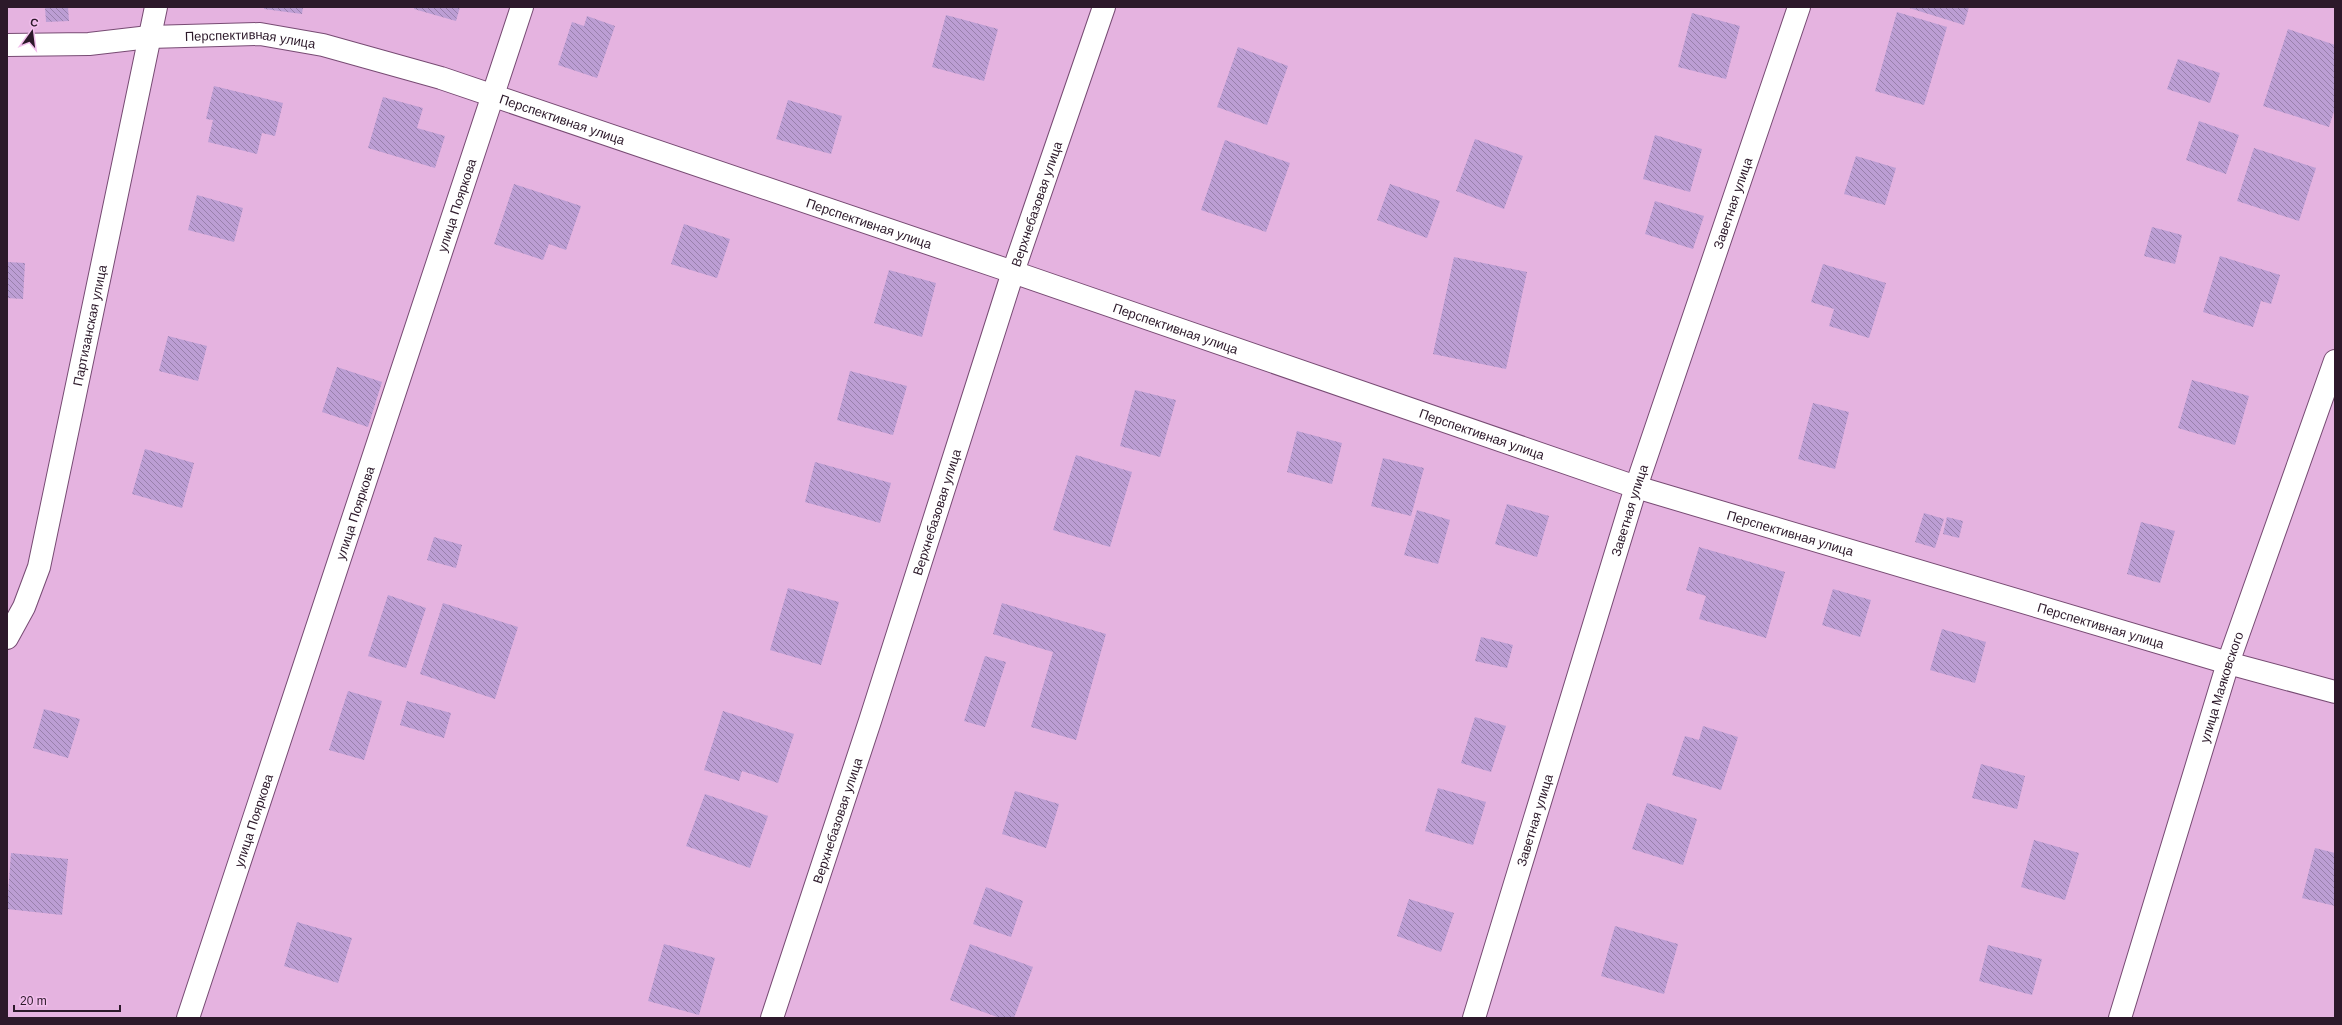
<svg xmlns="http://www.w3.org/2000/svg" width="2342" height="1025" font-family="Arial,sans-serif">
<defs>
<pattern id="building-back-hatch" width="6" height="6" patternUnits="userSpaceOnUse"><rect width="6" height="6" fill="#bc9ed4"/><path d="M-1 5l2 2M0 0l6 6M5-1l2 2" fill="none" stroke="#9980ac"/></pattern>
</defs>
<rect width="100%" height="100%" fill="#e5b3e0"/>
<g fill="url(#building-back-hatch)">
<polygon points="45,7 68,7 69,21 46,22"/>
<polygon points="264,7 303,7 302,14 264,9"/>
<polygon points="414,7 460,7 456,21 414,9"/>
<polygon points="1906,7 1969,7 1964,25"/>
<polygon points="1897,12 1947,27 1924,105 1875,91"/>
<polygon points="1692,13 1740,26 1726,79 1678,67"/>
<polygon points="946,15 998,29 984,81 932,67"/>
<polygon points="587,16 615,26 597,78 558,65 572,22 584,26"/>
<polygon points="2288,29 2335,45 2335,108 2329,127 2263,106"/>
<polygon points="1238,47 1288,66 1267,125 1217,107"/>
<polygon points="2178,59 2220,73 2210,103 2167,89"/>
<polygon points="214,86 283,103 275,136 262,133 257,154 208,142 213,120 206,119"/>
<polygon points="383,97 423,108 417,128 445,136 435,168 368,148"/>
<polygon points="788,100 842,116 831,154 776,139"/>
<polygon points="2199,121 2239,135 2226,174 2186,160"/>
<polygon points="1655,135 1702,149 1690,192 1643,179"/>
<polygon points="1475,139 1523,156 1504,209 1456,191"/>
<polygon points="1225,140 1290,163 1266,232 1201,210"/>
<polygon points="2254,148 2316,168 2299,221 2237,201"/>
<polygon points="1856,156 1896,168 1885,205 1844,194"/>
<polygon points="514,184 581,206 566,250 549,244 543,260 494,244"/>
<polygon points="1390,184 1440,201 1427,238 1377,220"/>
<polygon points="197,195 243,208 234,242 188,230"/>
<polygon points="1655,201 1704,216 1693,249 1645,234"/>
<polygon points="684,224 730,239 717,278 671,264"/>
<polygon points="2152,227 2182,235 2175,264 2144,256"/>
<polygon points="2220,256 2280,275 2271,304 2261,301 2253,327 2203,312"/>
<polygon points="1454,257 1527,272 1506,369 1433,354"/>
<polygon points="7,262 25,263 23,299 7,298"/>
<polygon points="1823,264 1886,283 1869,338 1829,326 1834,309 1811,302"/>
<polygon points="889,270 936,283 922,337 874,323"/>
<polygon points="168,336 207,346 198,381 159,371"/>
<polygon points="337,367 382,382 368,427 322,412"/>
<polygon points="850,371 907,386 893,435 837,420"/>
<polygon points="2192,380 2249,396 2235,445 2178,428"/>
<polygon points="1135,390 1176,400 1160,457 1120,446"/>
<polygon points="1813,403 1849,412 1835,469 1798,459"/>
<polygon points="1297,431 1342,443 1332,484 1287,472"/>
<polygon points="145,449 194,463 182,508 132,494"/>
<polygon points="1076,455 1132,472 1110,547 1053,530"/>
<polygon points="1383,458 1424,468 1411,516 1371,506"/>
<polygon points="815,462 891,483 880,523 805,502"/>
<polygon points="1507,504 1549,516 1537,557 1495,544"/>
<polygon points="1417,510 1450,520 1438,564 1404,555"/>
<polygon points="1924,513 1944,519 1935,548 1915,542"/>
<polygon points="1947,517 1963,521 1959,538 1943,534"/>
<polygon points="2141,522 2175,531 2160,583 2127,574"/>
<polygon points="434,537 462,545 456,568 427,560"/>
<polygon points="1699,547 1785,572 1766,638 1699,619 1706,596 1686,590"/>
<polygon points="788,588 839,602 821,665 770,650"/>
<polygon points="1833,589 1871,600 1860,637 1822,625"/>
<polygon points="388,595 426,608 406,668 368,656"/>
<polygon points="443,603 518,627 495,699 420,674"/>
<polygon points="1002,603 1106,634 1076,740 1031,727 1053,652 993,634"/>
<polygon points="1942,629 1986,642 1975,683 1930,670"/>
<polygon points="1481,637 1513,645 1507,668 1475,661"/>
<polygon points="985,656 1006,662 985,727 964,721"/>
<polygon points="348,691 382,701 364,760 329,750"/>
<polygon points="407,701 451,713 444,738 400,725"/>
<polygon points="44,709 80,719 68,758 33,748"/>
<polygon points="723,711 794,734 778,783 742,771 739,781 704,770"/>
<polygon points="1475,717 1506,726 1491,772 1461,763"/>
<polygon points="1703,726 1738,737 1721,790 1672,775 1685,736 1699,740"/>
<polygon points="1981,764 2025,776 2017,809 1972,798"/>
<polygon points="1438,788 1486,802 1473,845 1425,831"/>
<polygon points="1015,791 1059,804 1046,848 1002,834"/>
<polygon points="705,794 768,816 750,868 686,846"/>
<polygon points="1647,803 1697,819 1683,865 1632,849"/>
<polygon points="2034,840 2079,853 2065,900 2021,887"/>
<polygon points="2315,848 2335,853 2335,906 2302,898"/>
<polygon points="11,853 68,859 62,915 7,909"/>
<polygon points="986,887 1023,901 1011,937 973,924"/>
<polygon points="1409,899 1454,913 1441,952 1397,936"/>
<polygon points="297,922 352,938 338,983 284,966"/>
<polygon points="1615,926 1678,944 1664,994 1601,976"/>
<polygon points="664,944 715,958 699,1015 648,1001"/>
<polygon points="970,944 1033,967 1014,1018 1000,1018 950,1000"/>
<polygon points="1988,945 2042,959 2032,995 1979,981"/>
</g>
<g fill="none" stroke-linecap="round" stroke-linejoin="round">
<g stroke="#774b73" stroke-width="24">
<g id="minor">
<path id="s1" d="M7,45L89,44L149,37L260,34L323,45L441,78L1013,272L1636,487L2228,663L2335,692"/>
<path id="s2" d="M7,638L24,607L39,567L156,7"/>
<path id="s3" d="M188,1018L522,7"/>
<path id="s4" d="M772,1018L870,721L1013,272L1104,7"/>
<path id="s5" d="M1474,1018L1636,487L1799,7"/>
<path id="s6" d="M2120,1018L2228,663L2335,361"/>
</g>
</g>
<use href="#minor" stroke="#fff" stroke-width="22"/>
</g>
<g text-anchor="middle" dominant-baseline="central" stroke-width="4" stroke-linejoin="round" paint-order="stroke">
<g font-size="13" fill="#2c192a" stroke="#f2bfed">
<text stroke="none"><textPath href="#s1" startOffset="244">Перспективная улица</textPath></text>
<text stroke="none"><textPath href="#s1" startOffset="568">Перспективная улица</textPath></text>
<text stroke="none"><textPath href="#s5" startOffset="855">Заветная улица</textPath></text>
<text stroke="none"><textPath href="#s4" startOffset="856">Верхнебазовая улица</textPath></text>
<text stroke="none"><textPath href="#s3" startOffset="856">улица Пояркова</textPath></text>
<text stroke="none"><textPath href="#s1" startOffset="892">Перспективная улица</textPath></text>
<text stroke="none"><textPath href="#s2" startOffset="325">Партизанская улица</textPath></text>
<text stroke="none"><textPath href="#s1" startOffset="1216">Перспективная улица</textPath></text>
<text stroke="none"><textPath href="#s1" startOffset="1540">Перспективная улица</textPath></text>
<text stroke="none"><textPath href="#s5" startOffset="531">Заветная улица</textPath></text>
<text stroke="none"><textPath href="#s4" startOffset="532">Верхнебазовая улица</textPath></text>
<text stroke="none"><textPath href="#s3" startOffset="532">улица Пояркова</textPath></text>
<text stroke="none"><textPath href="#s1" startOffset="1864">Перспективная улица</textPath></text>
<text stroke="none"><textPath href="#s1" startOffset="2188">Перспективная улица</textPath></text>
<text stroke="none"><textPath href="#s6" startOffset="346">улица Маяковского</textPath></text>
<text stroke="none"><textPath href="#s3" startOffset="208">улица Пояркова</textPath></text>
<text stroke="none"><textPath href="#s4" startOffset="208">Верхнебазовая улица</textPath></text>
<text stroke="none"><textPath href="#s5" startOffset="207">Заветная улица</textPath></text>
</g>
</g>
<rect width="2342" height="1025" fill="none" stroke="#2c192a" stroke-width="16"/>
<g transform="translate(32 32) rotate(14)" stroke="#f2bfed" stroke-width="3" paint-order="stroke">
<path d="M0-3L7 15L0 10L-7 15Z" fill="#2c192a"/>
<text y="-6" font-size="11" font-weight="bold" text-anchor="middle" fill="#2c192a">С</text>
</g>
<path d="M14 1005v6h106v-6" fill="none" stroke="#2c192a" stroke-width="2"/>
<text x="20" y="1005" font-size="12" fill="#2c192a" stroke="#f2bfed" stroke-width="3" paint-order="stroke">20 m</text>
</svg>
